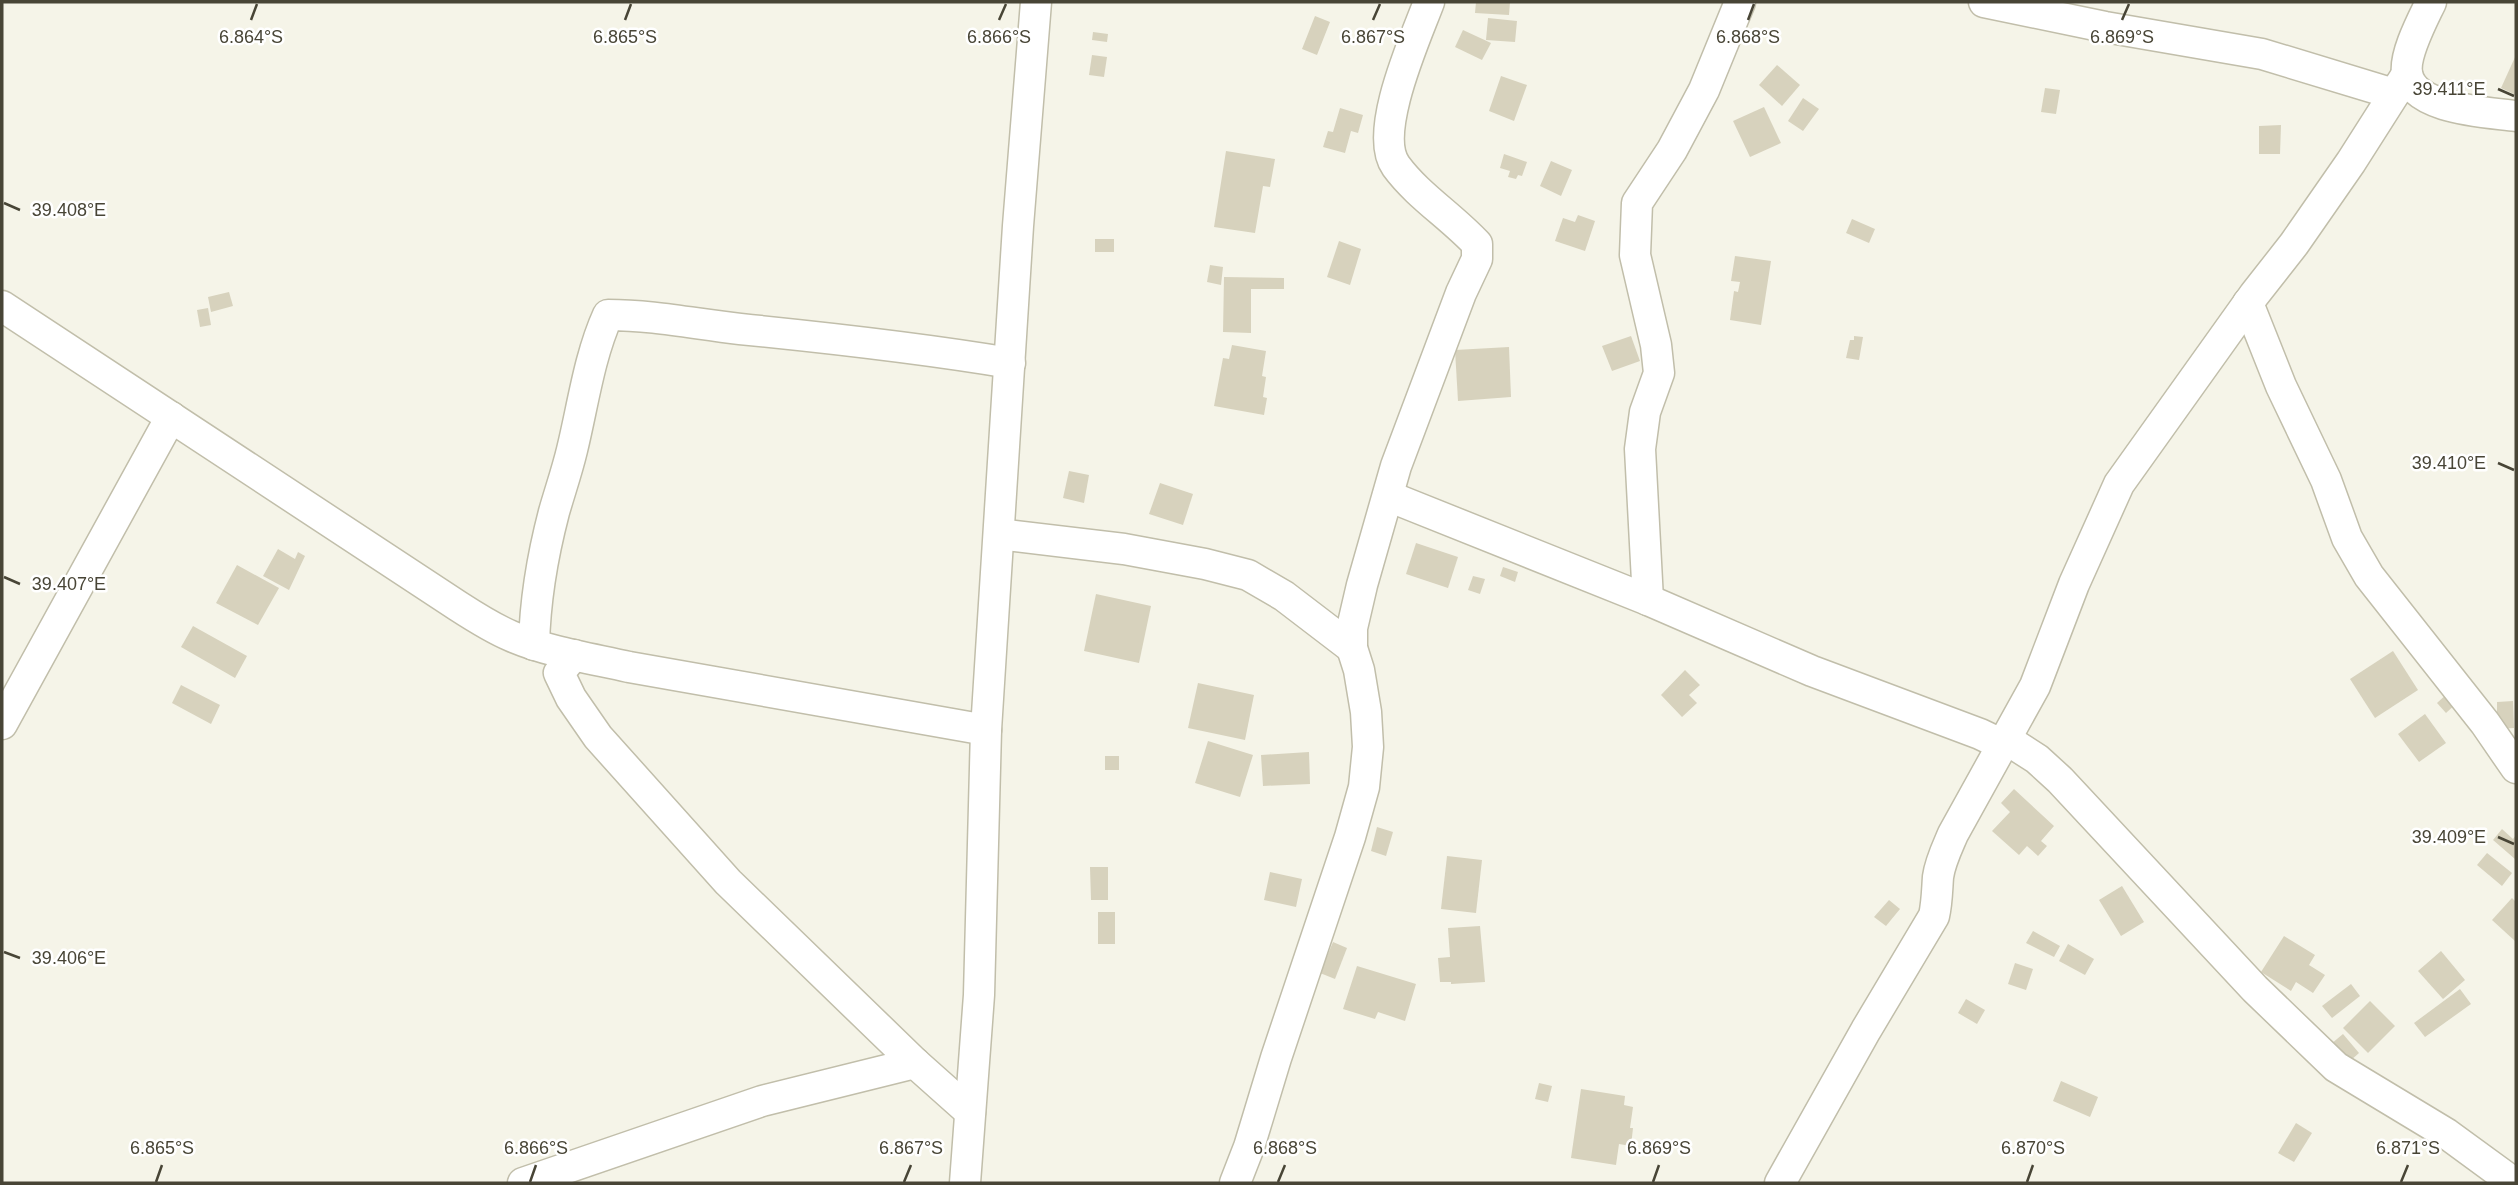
<svg xmlns="http://www.w3.org/2000/svg" width="2518" height="1185" font-family="Helvetica,sans-serif">
<rect width="100%" height="100%" fill="#f5f4e8"/>
<g fill="#d7d2bd">
<polygon points="1476,2 1510,2 1509,15 1475,13"/>
<polygon points="1315,16 1330,22 1317,55 1302,49"/>
<polygon points="1488,18 1517,21 1515,42 1486,40"/>
<polygon points="1463,30 1491,43 1482,60 1455,47"/>
<polygon points="1093,32 1108,34 1107,42 1092,40"/>
<polygon points="1092,55 1107,57 1104,77 1089,75"/>
<polygon points="2516,55 2516,95 2501,88"/>
<polygon points="1777,65 1800,85 1782,106 1759,85"/>
<polygon points="1501,76 1527,85 1514,121 1489,111"/>
<polygon points="2045,88 2060,90 2056,114 2041,112"/>
<polygon points="1803,98 1819,109 1803,131 1788,121"/>
<polygon points="1764,107 1781,143 1750,157 1733,121"/>
<polygon points="1340,108 1363,115 1358,133 1351,131 1345,153 1323,147 1328,131 1333,132"/>
<polygon points="2281,125 2280,154 2259,154 2259,126"/>
<polygon points="1226,151 1275,159 1270,187 1263,186 1255,233 1214,227"/>
<polygon points="1504,154 1527,162 1522,176 1518,175 1516,179 1508,177 1510,171 1500,168"/>
<polygon points="1551,161 1572,170 1561,196 1540,186"/>
<polygon points="1578,215 1595,221 1585,251 1555,241 1563,218 1575,222"/>
<polygon points="1852,219 1875,229 1869,243 1846,233"/>
<rect x="1095" y="239" width="19" height="13"/>
<polygon points="1339,241 1361,249 1350,285 1327,277"/>
<polygon points="1735,256 1771,261 1761,325 1730,320 1734,291 1738,292 1740,282 1731,281"/>
<polygon points="1210,265 1223,267 1221,285 1207,282"/>
<polygon points="1224,277 1284,278 1284,289 1251,289 1251,333 1223,332"/>
<polygon points="229,292 233,306 211,312 208,297"/>
<polygon points="208,308 211,325 200,327 197,310"/>
<polygon points="1631,336 1640,361 1612,371 1602,346"/>
<polygon points="1854,336 1863,337 1859,360 1846,358 1850,340 1854,340"/>
<polygon points="1232,345 1266,351 1262,376 1266,377 1263,397 1267,398 1264,415 1214,406 1223,358 1229,359"/>
<polygon points="1509,347 1511,397 1458,401 1455,350"/>
<polygon points="1069,471 1089,475 1084,503 1063,498"/>
<polygon points="1160,483 1193,494 1183,525 1149,514"/>
<polygon points="1416,543 1458,557 1448,588 1406,574"/>
<polygon points="278,549 295,559 298,552 305,556 289,590 263,576"/>
<polygon points="237,565 279,588 258,625 216,603"/>
<polygon points="1503,567 1518,572 1515,582 1500,576"/>
<polygon points="1473,576 1485,579 1480,594 1468,590"/>
<polygon points="1096,594 1151,606 1139,663 1084,651"/>
<polygon points="193,626 247,656 235,678 181,647"/>
<polygon points="2393,651 2418,690 2375,718 2350,679"/>
<polygon points="1685,670 1700,685 1689,695 1697,703 1682,717 1661,695"/>
<polygon points="1198,683 1254,695 1245,740 1188,728"/>
<polygon points="181,685 220,705 211,724 172,703"/>
<polygon points="2449,692 2458,702 2446,713 2437,703"/>
<polygon points="2513,701 2514,728 2497,729 2497,702"/>
<polygon points="2425,714 2446,743 2419,762 2398,734"/>
<polygon points="1208,741 1253,755 1240,797 1195,783"/>
<polygon points="1309,752 1310,784 1263,786 1261,755"/>
<rect x="1105" y="756" width="14" height="14"/>
<polygon points="2014,789 2054,826 2041,841 2047,846 2038,856 2027,846 2019,855 1992,831 2010,812 2001,803"/>
<polygon points="1377,827 1393,832 1386,856 1371,851"/>
<polygon points="2502,829 2513,839 2516,835 2515,859 2493,840"/>
<polygon points="2487,853 2512,873 2502,886 2477,865"/>
<polygon points="1447,856 1482,860 1476,913 1441,909"/>
<polygon points="1090,867 1108,867 1108,900 1091,900"/>
<polygon points="1270,872 1302,879 1296,907 1264,900"/>
<polygon points="2122,886 2144,922 2121,936 2099,900"/>
<polygon points="2512,898 2516,902 2515,941 2492,920"/>
<polygon points="1889,900 1900,909 1886,926 1874,917"/>
<rect x="1098" y="912" width="17" height="32"/>
<polygon points="1480,926 1485,982 1451,984 1451,982 1440,982 1438,958 1450,957 1448,928"/>
<polygon points="2033,931 2060,946 2054,957 2026,943"/>
<polygon points="2284,936 2315,955 2309,965 2325,975 2313,993 2296,982 2291,991 2261,972"/>
<polygon points="1333,942 1347,948 1335,979 1320,973"/>
<polygon points="2068,944 2094,959 2085,975 2059,961"/>
<polygon points="2441,951 2465,980 2443,999 2418,971"/>
<polygon points="2015,963 2033,969 2026,990 2008,984"/>
<polygon points="1357,966 1416,984 1405,1021 1378,1012 1375,1019 1343,1009"/>
<polygon points="2351,984 2360,996 2332,1018 2322,1006"/>
<polygon points="2460,989 2471,1004 2425,1037 2414,1023"/>
<polygon points="1966,999 1985,1010 1977,1024 1958,1013"/>
<polygon points="2370,1001 2395,1026 2368,1053 2343,1028"/>
<polygon points="2343,1034 2359,1053 2342,1068 2325,1049"/>
<polygon points="2061,1081 2098,1097 2090,1117 2053,1101"/>
<polygon points="1539,1083 1552,1086 1548,1102 1535,1099"/>
<polygon points="1581,1089 1625,1096 1624,1105 1633,1107 1630,1128 1633,1128 1631,1146 1619,1144 1616,1165 1571,1158"/>
<polygon points="2296,1123 2312,1133 2294,1162 2278,1153"/>
</g>
<g fill="none" stroke-linecap="round" stroke-linejoin="round">
<g stroke="#c1beaa" stroke-width="33">
<g id="minor">
<polyline points="1984,2 2105,27 2262,54 2394,94"/>
<path d="M2431,2C2423,19 2404,54 2407,73C2413,110 2488,112 2516,116"/>
<polyline points="2248,303 2281,386 2326,480 2347,538 2369,576 2485,723 2516,768"/>
<path d="M2,306L458,606C475,617 492,628 511,636C548,652 589,658 629,667L986,730"/>
<polyline points="1388,496 1648,600 1812,671 1980,734 2003,745"/>
<polyline points="999,534 1124,549 1205,564 1248,575 1284,596 1352,648"/>
<polyline points="1648,600 1640,449 1645,412 1659,373 1656,345 1635,255 1637,203 1672,150 1704,90 1740,2"/>
<path d="M534,645C535,601 543,554 554,512C560,491 567,471 572,450C583,405 589,357 608,315C654,315 695,324 740,329C830,338 921,348 1010,363"/>
<polyline points="574,655 559,673 571,698 598,737 728,882 915,1063 970,1112"/>
<polyline points="2,724 171,417"/>
<polyline points="2006,739 2037,759 2060,780 2255,989 2336,1067 2447,1134 2514,1183"/>
<polyline points="523,1183 762,1101 915,1063"/>
<polyline points="965,1183 979,995 986,730 1018,226 1036,2"/>
<path d="M1235,1183L1249,1147L1276,1058L1350,837L1364,787L1368,747L1366,712L1359,670L1352,648V628L1362,585L1396,466L1461,293L1477,259V244C1451,216 1418,196 1396,166C1372,133 1416,37 1429,2"/>
<path d="M1780,1183L1866,1030L1934,916C1937,903 1937,891 1938,877C1940,862 1947,848 1953,834L2035,686L2074,584L2119,484L2254,295L2294,244L2351,162L2407,74"/>
</g>
</g>
<use href="#minor" stroke="#fff" stroke-width="30"/>
</g>
<path fill="none" stroke="#484536" stroke-width="2.5" d="M251,20L257,4M625,20L631,4M999,20L1006,4M1373,20L1380,4M1748,20L1754,4M2122,20L2129,4M2498,89L2514,96M4,203L20,210M2498,463L2514,470M4,577L20,584M2498,837L2514,844M4,952L20,958M156,1182L162,1165M530,1182L536,1165M904,1182L911,1165M1278,1182L1285,1165M1653,1182L1659,1165M2027,1182L2033,1165M2401,1182L2408,1165"/>
<g font-size="18" text-anchor="middle" fill="#484536" stroke="#fff" stroke-width="5" stroke-linejoin="round" paint-order="stroke">
<text x="251" y="43">6.864°S</text>
<text x="625" y="43">6.865°S</text>
<text x="999" y="43">6.866°S</text>
<text x="1373" y="43">6.867°S</text>
<text x="1748" y="43">6.868°S</text>
<text x="2122" y="43">6.869°S</text>
<text x="2449" y="95">39.411°E</text>
<text x="69" y="216">39.408°E</text>
<text x="2449" y="469">39.410°E</text>
<text x="69" y="590">39.407°E</text>
<text x="2449" y="843">39.409°E</text>
<text x="69" y="964">39.406°E</text>
<text x="162" y="1154">6.865°S</text>
<text x="536" y="1154">6.866°S</text>
<text x="911" y="1154">6.867°S</text>
<text x="1285" y="1154">6.868°S</text>
<text x="1659" y="1154">6.869°S</text>
<text x="2033" y="1154">6.870°S</text>
<text x="2408" y="1154">6.871°S</text>
</g>
<rect width="2518" height="1185" fill="none" stroke="#484536" stroke-width="7"/>
</svg>
